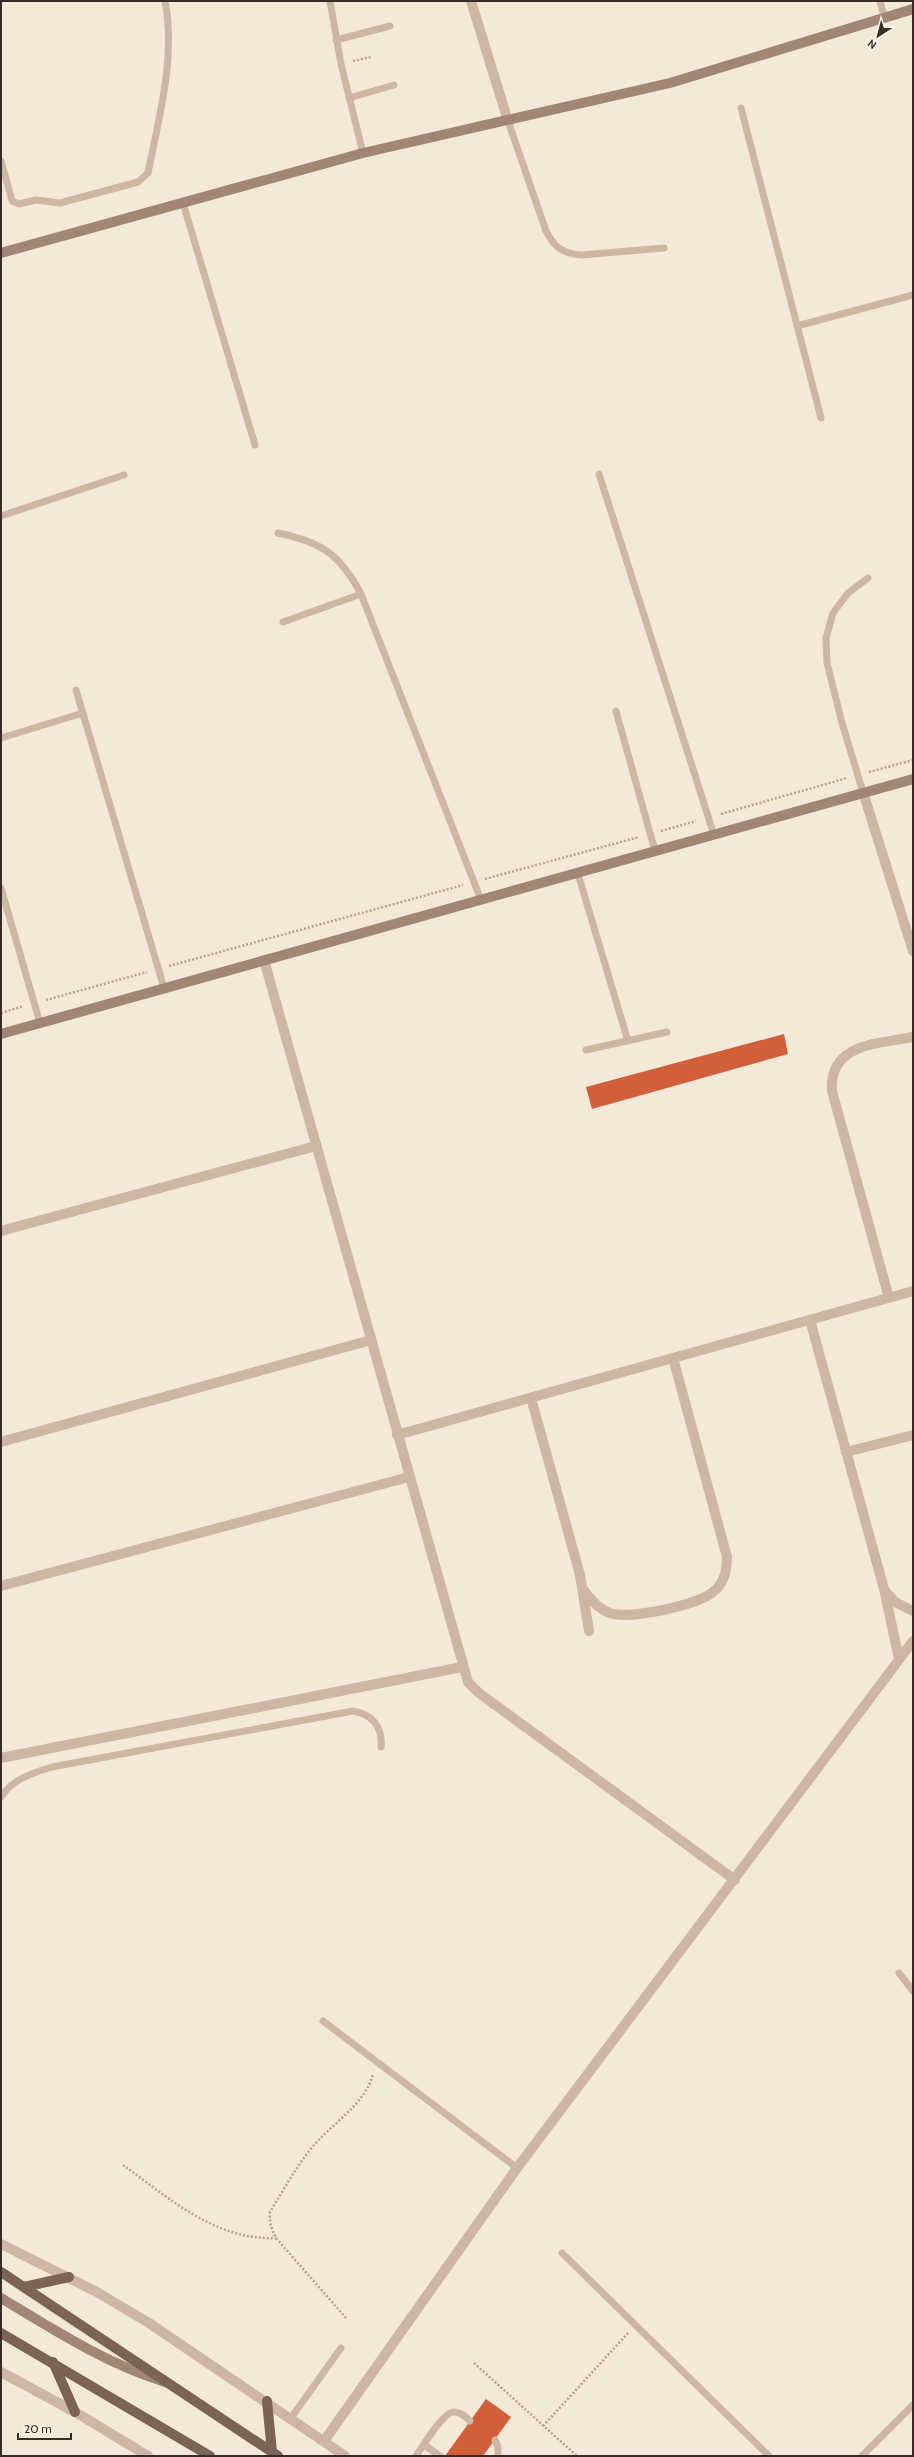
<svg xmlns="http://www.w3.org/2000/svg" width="914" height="2457" font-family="Cabin,sans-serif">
<rect width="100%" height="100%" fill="#f4e8d9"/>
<g fill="#d1603a">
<polygon points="784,1034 788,1054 592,1109 586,1087"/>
<polygon points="486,2399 511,2417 483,2456 445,2456"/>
</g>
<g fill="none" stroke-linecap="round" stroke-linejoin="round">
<g stroke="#b9a18e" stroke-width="2.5" stroke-dasharray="2 2" stroke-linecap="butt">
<polyline points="353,61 371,57"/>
<polyline points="869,772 913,760"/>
<polyline points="721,814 847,778"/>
<polyline points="661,831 696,821"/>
<polyline points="485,879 639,837"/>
<polyline points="169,966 463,885"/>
<polyline points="46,1000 147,972"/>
<polyline points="1,1013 24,1006"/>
<path d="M123,2165C169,2198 216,2241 276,2238"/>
<path d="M346,2318L276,2238C271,2228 269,2222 270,2212C284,2189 297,2165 314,2145C333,2123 366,2103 373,2074"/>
<polyline points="474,2363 577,2456"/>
<polyline points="543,2426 628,2333"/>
</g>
<g stroke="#cdb7a4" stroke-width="7">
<polyline points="330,1 341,64 363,153"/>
<polyline points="880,1 884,17"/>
<polyline points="336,40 390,26"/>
<polyline points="349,98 394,85"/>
<polyline points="741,108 821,418"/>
<path d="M508,121L546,231C554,247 563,254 582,255L664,248"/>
<path d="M1,161L11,197L12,201L19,204L36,200L60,203L138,182L148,173C159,116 176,58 165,1"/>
<polyline points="183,203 255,445"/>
<polyline points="797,326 913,295"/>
<polyline points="599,474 714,835"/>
<polyline points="1,516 124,475"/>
<path d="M278,533C321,542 340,554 361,594L481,900"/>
<polyline points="283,622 361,594"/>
<polyline points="76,690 164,988"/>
<polyline points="616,711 655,851"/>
<polyline points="1,738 83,713"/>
<polyline points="863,792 842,723 827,663 826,638 833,613 848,593 868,578"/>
<polyline points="578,874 628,1041"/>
<polyline points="1,888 40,1023"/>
<polyline points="586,1050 667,1032"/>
<path d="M1,1797C13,1779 32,1773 52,1767L353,1711C372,1714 383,1727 381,1747"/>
<polyline points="899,1973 913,1991"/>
<polyline points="323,2021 517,2168"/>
<polyline points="562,2253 769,2456"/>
<polyline points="291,2418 341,2348"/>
<polyline points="495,2440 498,2447 498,2456"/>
<polyline points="424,2445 440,2456"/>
<path d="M416,2456C423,2446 443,2412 454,2412C461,2412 466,2417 470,2421"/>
<polyline points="862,2456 913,2405"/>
</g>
<g stroke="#cdb7a4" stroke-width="10">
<polyline points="471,1 508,121"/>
<polyline points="863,792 913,951"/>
<polyline points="264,960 468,1682 479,1693 735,1880"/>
<polyline points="1,1231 316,1146"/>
<path d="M889,1298L832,1091C829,1043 878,1044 913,1037"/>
<polyline points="810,1320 884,1589 899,1659"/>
<polyline points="531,1398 580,1575 589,1631"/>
<polyline points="397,1435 913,1291"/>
<polyline points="1,1442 371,1340"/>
<polyline points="846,1452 913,1435"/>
<polyline points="1,1586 409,1477"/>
<path d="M583,1589C590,1599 598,1609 610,1613C629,1620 698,1605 713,1592C724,1584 727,1570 727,1557L673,1358"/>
<polyline points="885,1591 895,1602 913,1611"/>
<polyline points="1,1758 462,1667"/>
<polyline points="1,2244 95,2291 149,2323 345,2456"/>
<polyline points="1,2372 75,2412 148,2456"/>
<polyline points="324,2441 517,2168 913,1641"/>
</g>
<g stroke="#a18675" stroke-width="10">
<polyline points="1,253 363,153 670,83 913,9"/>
<polyline points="1,1034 913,779"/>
<path d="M1,2298C54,2330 105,2363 165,2382"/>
</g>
<g stroke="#7b6356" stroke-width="10">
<polyline points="1,2272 278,2456"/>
<polyline points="24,2287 69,2277"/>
<polyline points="1,2333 210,2456"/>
<polyline points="53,2362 75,2412"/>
<polyline points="267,2401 272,2452"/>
</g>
</g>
<rect width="914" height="2457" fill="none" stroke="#382c26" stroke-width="4"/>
<g transform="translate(878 36) rotate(216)" stroke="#fbf2e6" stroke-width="3" paint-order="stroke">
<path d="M0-3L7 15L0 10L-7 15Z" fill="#382c26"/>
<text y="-6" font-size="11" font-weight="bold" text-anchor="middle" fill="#382c26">N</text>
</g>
<path d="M18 2433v6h53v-6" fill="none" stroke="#382c26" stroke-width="2"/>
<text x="24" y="2433" font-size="12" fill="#382c26" stroke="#fbf2e6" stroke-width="3" paint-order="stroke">20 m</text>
</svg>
